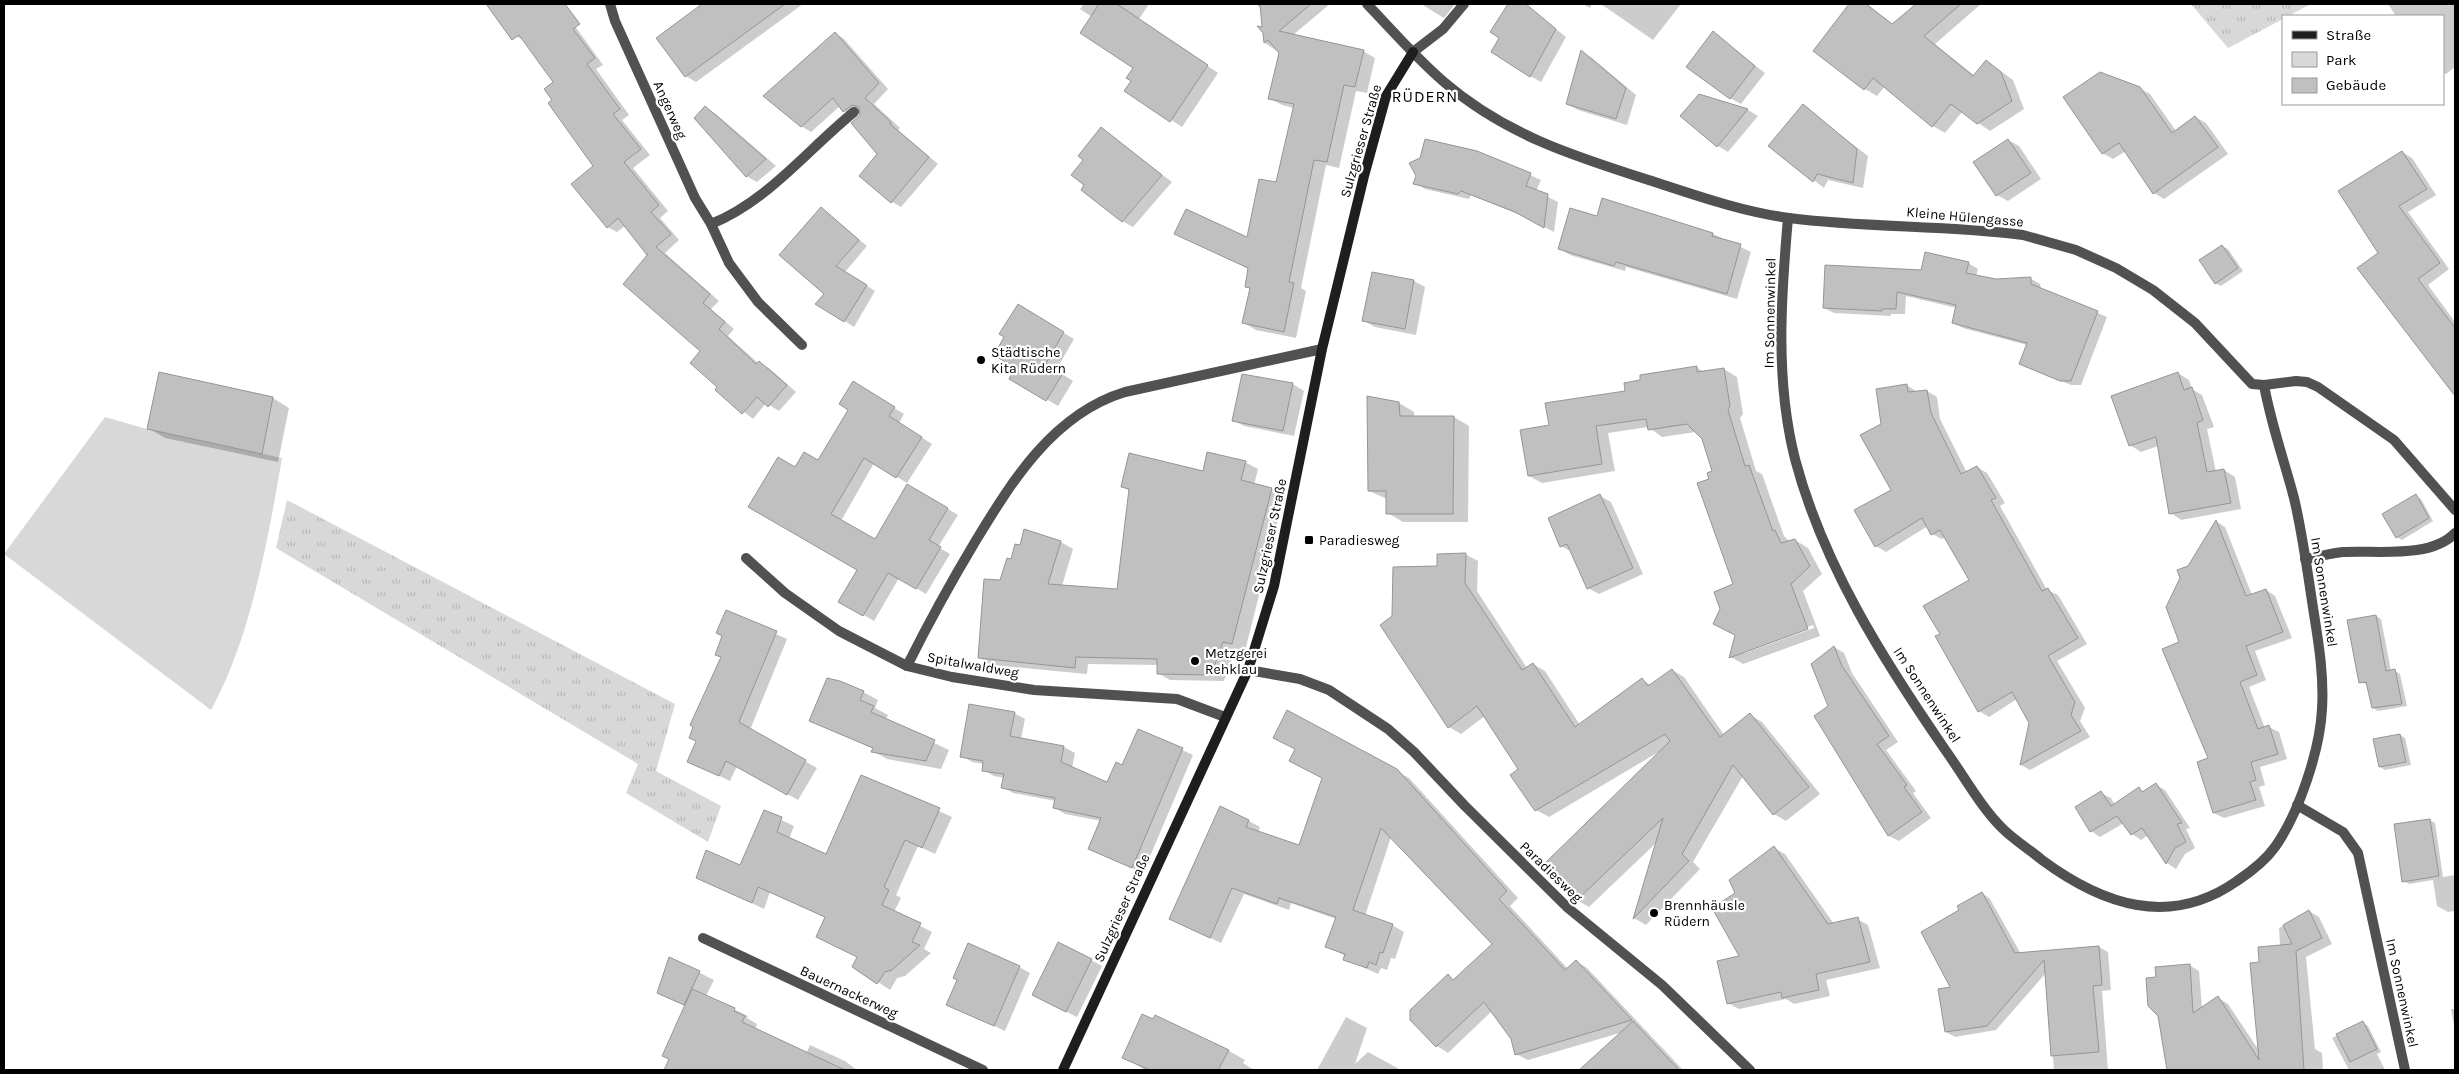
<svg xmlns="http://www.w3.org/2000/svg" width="2459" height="1074" font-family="Karla,sans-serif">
<defs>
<pattern id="grass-tufts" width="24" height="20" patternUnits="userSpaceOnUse" patternTransform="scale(1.25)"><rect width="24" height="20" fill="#d8d8d8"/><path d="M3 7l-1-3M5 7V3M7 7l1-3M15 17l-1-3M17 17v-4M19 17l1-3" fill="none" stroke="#b8b8b8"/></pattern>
</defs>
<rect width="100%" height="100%" fill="#fff"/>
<g fill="url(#grass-tufts)">
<polygon points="2191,4 2311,4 2288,16 2283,16 2283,19 2228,48"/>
<polygon points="287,500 675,704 656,771 721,806 708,842 626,793 638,764 276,548"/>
</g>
<path fill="#d8d8d8" d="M105,417L147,429L282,458C268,539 251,638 211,710L4,554Z"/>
<g fill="#0003" fill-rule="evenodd">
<polygon points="495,4 559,4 603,65 596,69 629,115 622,120 650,155 633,168 668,211 660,218 679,240 665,253 719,301 711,309 734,329 728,336 758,363 769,368 796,392 779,411 766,403 753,419 716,390 719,387 702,351 649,255 625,226 617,232 607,227 595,166 554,100 555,82 524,40 510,34 495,14"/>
<polygon points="704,4 803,4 696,82 686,76 658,39"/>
<polygon points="1084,4 1149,4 1139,19 1218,73 1182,127 1126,90 1133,80 1135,67 1092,17 1080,9"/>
<polygon points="1256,4 1330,4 1293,35 1363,51 1375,58 1367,93 1356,91 1339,168 1326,165 1301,288 1306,291 1296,338 1256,330 1244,323 1251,289 1246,286 1249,269 1176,234 1248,239 1277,184 1294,108 1282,105 1270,98 1280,53 1265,43 1262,10"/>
<polygon points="1421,4 1455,4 1444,18"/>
<polygon points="1509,4 1524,4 1566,37 1541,82 1530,76 1501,37 1492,31"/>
<polygon points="1583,4 1592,4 1590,8"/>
<polygon points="1601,4 1681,4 1653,40"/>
<polygon points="1850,4 1867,4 1894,25 1918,4 1981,4 1935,44 1975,76 1986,62 1998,69 2013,80 2024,109 1990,131 1962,112 1945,133 1933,126 1885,86 1877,96 1865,89 1814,51"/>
<polygon points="2388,4 2455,4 2455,67 2446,74 2443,72 2443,16 2396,16"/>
<polygon points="835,33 844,39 888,89 874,104 900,128 898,130 938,164 901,207 892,202 878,154 861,111 854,117 844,111 840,106 811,132 801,126"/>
<polygon points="1713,33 1765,73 1741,104 1730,98"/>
<polygon points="1581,52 1592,58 1636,95 1627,125 1578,110 1567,104"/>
<polygon points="2139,88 2150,94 2176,131 2195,117 2206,123 2228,154 2164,199 2154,193 2126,151 2113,159 2102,153"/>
<polygon points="1699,95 1748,110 1758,116 1728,152 1718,146"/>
<polygon points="1803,106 1868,156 1863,188 1828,180 1824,188 1770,146"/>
<polygon points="705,108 716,114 776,166 757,182 746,176"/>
<polygon points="1101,129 1172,182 1133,227 1122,221 1086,185 1085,159"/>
<polygon points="2008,140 2019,146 2041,179 2008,201 1997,195"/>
<polygon points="1477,152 1541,180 1536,191 1558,202 1554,232 1527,218 1471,195 1469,199 1425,189 1415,183 1417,176"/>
<polygon points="2402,152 2412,158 2436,195 2408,212 2449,269 2428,285 2455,322 2455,394 2387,302 2379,254"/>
<polygon points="1603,200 1713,234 1751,252 1737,299 1626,267 1625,271 1570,255 1560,249 1598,218"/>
<polygon points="821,208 867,246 845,272 875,291 854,327 817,303 825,294"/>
<polygon points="2222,246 2228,249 2243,271 2221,286 2215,283"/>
<polygon points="1968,263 1978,269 1976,276 1996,281 2030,278 2040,284 2041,289 2107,317 2081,385 2071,385 2020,364 2027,345 1963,328 1953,323 1957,308 1906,296 1905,314 1891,314 1891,316 1834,313 1824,308 1922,271"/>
<polygon points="1373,273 1414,281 1425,287 1416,335 1375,327 1364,321"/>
<polygon points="1018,306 1074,339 1056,370 1073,381 1058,406 1011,378 1017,368 1006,337"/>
<path d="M1696,367L1704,372L1724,369L1737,377L1743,414L1740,418L1756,471L1762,474L1784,536L1789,541L1795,540L1808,548L1822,574L1803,591L1820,636L1743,664L1731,657L1736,635L1722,609L1734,585L1711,479L1713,472L1703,438L1696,432L1662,437L1648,427L1608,433L1615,471L1542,483L1529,476L1550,426L1626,392ZM1813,625L1814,628L1745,653V650Z"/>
<polygon points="2178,373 2189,380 2192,389 2202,395 2214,427 2207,429 2216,472 2224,470 2235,477 2241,509 2181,520 2171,513 2158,446 2141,452 2130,445"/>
<polygon points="160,374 273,398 289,408 278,462 165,438 148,428"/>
<polygon points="1243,375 1293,384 1304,391 1294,436 1244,426 1233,420"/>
<polygon points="1907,385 1917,392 1927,391 1937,397 1940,419 1967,473 1977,467 1987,473 2005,503 2000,506 2047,590 2058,595 2087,644 2057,661 2085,708 2080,721 2090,737 2030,770 2021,765 2031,723 2017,699 1989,717 1979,711 1941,634 1970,580 1946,537 1942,539 1932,534 1928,526 1886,552 1876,546 1856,511 1892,490 1882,424"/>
<polygon points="863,389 904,414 899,423 932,444 907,483 874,463 841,521 875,541 908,485 958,515 938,547 950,554 926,594 899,578 874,621 840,601 858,570 796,469 818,461"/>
<polygon points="1399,403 1414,412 1414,417 1454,417 1469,426 1468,522 1403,522 1388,513 1387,499 1369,491"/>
<polygon points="1245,462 1258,469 1254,485 1272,489 1284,496 1245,651 1235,648 1224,681 1170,680 1158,673 1158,665 1088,664 1087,674 991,665 979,657 1001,581 1021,547 1025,531 1061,542 1073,549 1062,586 1118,590 1130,491 1122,486 1204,473"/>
<polygon points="1600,496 1611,502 1643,574 1599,594 1588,588 1572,552 1561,546"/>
<polygon points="2416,496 2421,499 2433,521 2402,540 2397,537"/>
<polygon points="2216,521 2225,527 2252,595 2266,590 2275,596 2292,638 2255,651 2266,680 2249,687 2265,728 2269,727 2279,732 2287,759 2260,767 2265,785 2259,787 2265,806 2224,818 2214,813 2210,759 2181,642 2189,567"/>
<polygon points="1465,554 1478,561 1477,591 1527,668 1533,664 1545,671 1580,725 1642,680 1651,685 1672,670 1684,677 1724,735 1750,715 1762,722 1820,794 1786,821 1774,814 1743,776 1693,862 1700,869 1646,925 1634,918 1657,842 1589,907 1577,900 1544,866 1662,750 1549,817 1536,810 1520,769 1485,716 1461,734 1449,727 1393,617 1439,567"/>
<polygon points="727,612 787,639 750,730 817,768 798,800 737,766 730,781 688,761 697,741 722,657"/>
<polygon points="2376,616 2381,619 2391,671 2395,671 2400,674 2407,706 2378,711 2373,708 2368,685 2360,682"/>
<polygon points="1834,647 1844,653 1852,673 1898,742 1886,750 1916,791 1913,793 1931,818 1899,841 1889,836 1830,707"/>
<polygon points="863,692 878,700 875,708 888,715 886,720 949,750 941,769 887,759 873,751 874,749 811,720"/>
<polygon points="1014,713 1025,719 1021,739 1064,747 1075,753 1072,768 1108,783 1123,767 1138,730 1193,755 1143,873 1090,849 1101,821 1065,814 1055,808 1056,801 1013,793 1003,787 1004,778 994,776 983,770 984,764 972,762 962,756"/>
<polygon points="2400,735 2405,738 2411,765 2385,770 2380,767 2375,740"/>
<polygon points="1396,771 1409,778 1518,898 1510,906 1568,969 1576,961 1587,968 1683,1070 1581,1070 1623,1032 1528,1060 1516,1054 1512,1038 1492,1011 1448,1053 1437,1046 1448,976 1455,980 1493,944 1391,837 1365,916 1392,925 1404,932 1395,959 1391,958 1387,970 1381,968 1378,974 1345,959 1346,956 1327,947 1336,919 1291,903 1289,910 1244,894 1221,943 1182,925 1249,821 1260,827 1258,832 1300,846"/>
<polygon points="862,776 952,817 935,854 918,846 896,895 901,898 894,912 932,932 924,949 931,953 905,976 897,978 890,990 854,966 859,957 826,918 770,892 764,909 697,877 740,866 765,812 794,826 789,839 826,856"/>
<polygon points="2156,785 2165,790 2190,828 2186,829 2195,848 2185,854 2176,869 2167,863 2148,835 2141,840 2132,834 2124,823 2100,837 2091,831 2101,793 2111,798 2115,805 2139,789 2145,792"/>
<polygon points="2430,820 2435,823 2443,877 2455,875 2455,911 2448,912 2437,906 2433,880 2409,884 2404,881"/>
<polygon points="1774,848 1785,854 1834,924 1857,919 1868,925 1880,968 1826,980 1830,996 1794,1004 1786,999 1739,1009 1728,1003 1741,957 1737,893"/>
<polygon points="1982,893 1990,899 2021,954 2099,947 2108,952 2111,990 2102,991 2108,1070 2054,1070 2046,973 1996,1030 1955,1037 1946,1032 1961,911"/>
<polygon points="2309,911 2319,917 2332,944 2306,957 2315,1049 2322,1053 2323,1070 2168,1070 2159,1015 2157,978 2189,965 2199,971 2202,1008 2218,998 2228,1004 2260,1052 2280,946 2279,928"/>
<polygon points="670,958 714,980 706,996 748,1016 747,1018 757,1024 755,1030 806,1054 810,1045 845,1061 857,1070 672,1070 667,1067 686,1006 659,992"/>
<polygon points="1091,960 1102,966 1077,1017 1045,1001"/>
<polygon points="1019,967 1030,973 1005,1031 948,1005"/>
<polygon points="2451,1009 2455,1009 2455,1030"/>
<polygon points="1156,1016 1229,1051 1245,1060 1243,1063 1254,1070 1145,1070 1124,1057"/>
<polygon points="1346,1017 1367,1028 1355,1064 1368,1052 1401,1070 1317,1070"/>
<polygon points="2363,1023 2368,1026 2381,1052 2377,1054 2385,1070 2349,1070 2332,1038"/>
</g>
<g fill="#c0c0c0" stroke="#959595">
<polygon points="486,4 565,4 580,24 573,29 595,58 587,64 620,109 613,114 641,149 624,162 659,205 651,212 671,234 656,247 710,294 703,303 725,322 719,329 756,364 759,361 787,385 768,407 757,397 742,414 715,390 717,387 690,363 700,351 623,284 648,254 647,255 618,218 607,228 571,184 593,166 548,103 552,100 544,89 553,82 519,35 512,40"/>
<polygon points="702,4 785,4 685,77 656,38"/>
<polygon points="1099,4 1117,4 1208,65 1170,122 1124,91 1131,81 1126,78 1133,68 1080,33"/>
<polygon points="1260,4 1311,4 1279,31 1364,50 1355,87 1344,85 1327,162 1314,160 1289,282 1294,283 1284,332 1242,323 1250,288 1245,287 1248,268 1174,234 1186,209 1247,237 1259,179 1276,182 1294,104 1268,99 1279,53 1268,40 1264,43 1263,33 1257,26 1262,27"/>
<polygon points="1508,4 1526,4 1556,29 1530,77 1491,52 1499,38 1490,32"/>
<polygon points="1849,4 1866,4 1892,24 1916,4 1961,4 1924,36 1973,76 1986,60 2001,72 2012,101 1977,124 1951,104 1932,127 1873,78 1864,90 1813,51"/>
<polygon points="1713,31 1755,66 1730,99 1686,67"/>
<polygon points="835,32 879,83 865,98 891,122 890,124 929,157 891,203 859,176 877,154 851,123 860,115 859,107 852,105 843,112 833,98 801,127 763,96"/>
<polygon points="1581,50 1626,88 1616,119 1566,104"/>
<polygon points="2100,72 2140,87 2172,133 2195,116 2218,147 2153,194 2119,143 2102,154 2063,97"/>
<polygon points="1699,94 1748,109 1717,147 1680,116"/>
<polygon points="1803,104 1857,149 1853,183 1817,174 1813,182 1768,146"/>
<polygon points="705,106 766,159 746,177 694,118"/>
<polygon points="1101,127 1162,175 1122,222 1081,190 1084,185 1071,175 1083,160 1078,156"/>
<polygon points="1425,139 1477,151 1531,173 1526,186 1548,194 1544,228 1515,212 1461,191 1458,194 1413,184 1416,176 1409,163 1420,158"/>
<polygon points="2008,139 2031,173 1996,196 1973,162"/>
<polygon points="2402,151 2427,189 2399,206 2440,263 2418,279 2455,328 2455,396 2357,268 2378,253 2338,191"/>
<polygon points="1602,198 1713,233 1712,236 1741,244 1727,294 1616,262 1614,266 1558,249 1570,208 1597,216"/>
<polygon points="821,207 859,240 836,266 867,285 844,322 815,304 824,294 779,255"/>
<polygon points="2222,245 2238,268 2215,284 2199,260"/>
<polygon points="1925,252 1969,262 1966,273 1996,279 2031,277 2031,284 2098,311 2071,381 2060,381 2019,364 2027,343 1952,323 1956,305 1897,292 1896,309 1882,309 1882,311 1823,308 1825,265 1921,270"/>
<polygon points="1372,272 1414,280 1405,329 1362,321"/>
<polygon points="1018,304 1064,332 1046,363 1063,373 1046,401 1009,379 1015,368 994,355 1004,337 999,334"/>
<polygon points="1697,366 1697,372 1724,368 1730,406 1728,410 1745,466 1749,465 1773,531 1775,530 1781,543 1795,539 1810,566 1791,584 1808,629 1729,658 1735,635 1713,624 1720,609 1714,592 1733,584 1697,483 1709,479 1707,473 1712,471 1702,439 1687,424 1648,430 1646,419 1596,426 1602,464 1528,476 1520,430 1549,425 1545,403 1625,391 1624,383 1640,380 1640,375"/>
<polygon points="159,372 273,397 262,454 147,429"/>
<polygon points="2178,372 2184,390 2192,387 2203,420 2197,423 2207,472 2224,469 2231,503 2169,514 2156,437 2129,446 2111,396"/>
<polygon points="1242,374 1293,383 1283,431 1232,421"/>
<polygon points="853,381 895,407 889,416 922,437 896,478 864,458 831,514 875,539 907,484 948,508 929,540 941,547 916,589 888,573 863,616 838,602 857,570 748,507 778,457 795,467 804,452 818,460 848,410 839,404"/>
<polygon points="1907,384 1908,392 1927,390 1931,413 1961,474 1977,466 1996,498 1991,500 2042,591 2048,588 2078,638 2048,656 2075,702 2071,715 2081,731 2020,765 2029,723 2012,692 1978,712 1935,636 1940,634 1923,606 1969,580 1940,530 1931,535 1922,518 1875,547 1854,510 1891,490 1860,435 1881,424 1876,389"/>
<polygon points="1367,396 1399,402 1400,416 1454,416 1453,514 1386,514 1386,491 1368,491"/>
<polygon points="1207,452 1246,461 1241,480 1272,488 1232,644 1223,642 1211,675 1157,674 1157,659 1076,657 1075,668 978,658 984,579 1000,580 1007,558 1011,559 1015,544 1020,545 1024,529 1061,541 1048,584 1117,589 1129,489 1121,487 1129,453 1203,471"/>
<polygon points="1600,494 1633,568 1587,589 1567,544 1560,547 1548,518"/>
<polygon points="2416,494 2429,518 2396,538 2382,514"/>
<polygon points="2216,520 2246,596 2266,589 2283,632 2246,646 2257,675 2240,682 2258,729 2269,725 2278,754 2251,762 2256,780 2250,782 2256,800 2213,813 2197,762 2208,758 2162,649 2179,642 2166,607 2180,578 2177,570 2188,566"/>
<polygon points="1466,553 1465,583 1522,670 1533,663 1575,727 1642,678 1648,686 1672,669 1720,737 1750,713 1809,787 1773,815 1733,765 1682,854 1689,861 1633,919 1663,818 1576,901 1542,866 1670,741 1665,734 1535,811 1510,775 1518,769 1477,706 1448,728 1380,625 1392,616 1393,567 1437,566 1437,554"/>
<polygon points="726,610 777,631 739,722 806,760 787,795 726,761 719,776 687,762 696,741 689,738 693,727 690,725 721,657 715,655 722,636 716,633"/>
<polygon points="2376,615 2386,671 2395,669 2402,704 2372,708 2366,682 2359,683 2347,620"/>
<polygon points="1834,646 1842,666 1889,736 1877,744 1907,785 1904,787 1922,812 1888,836 1814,716 1828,706 1811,664"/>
<polygon points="827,678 840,681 864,691 860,700 874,706 871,712 935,740 926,761 871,752 873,748 809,721"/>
<polygon points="969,704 1015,712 1010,736 1064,746 1061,762 1107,782 1116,762 1122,765 1138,729 1183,748 1132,868 1088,849 1101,818 1053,808 1055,798 1001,788 1004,774 982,771 983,761 960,757"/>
<polygon points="1287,710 1397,769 1507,891 1499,899 1565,970 1576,960 1632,1020 1515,1055 1511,1039 1484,1002 1436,1047 1410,1020 1410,1010 1448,974 1453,980 1492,944 1381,828 1353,910 1393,924 1383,953 1380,952 1376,965 1369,962 1367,968 1343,960 1345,954 1325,947 1336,917 1279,898 1277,904 1232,888 1210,938 1169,919 1220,806 1249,820 1246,827 1299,845 1322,778 1289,761 1295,749 1273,738"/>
<polygon points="2400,734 2406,762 2379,767 2373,739"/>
<polygon points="861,775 940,808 922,848 905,840 884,887 889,890 882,905 921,923 912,942 920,945 892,970 885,972 877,984 852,967 857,957 816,937 825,917 758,887 752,903 696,878 706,850 740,865 764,810 782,817 777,832 826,854"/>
<polygon points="2156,783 2182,823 2177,824 2186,842 2175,848 2166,864 2142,828 2131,835 2117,816 2090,832 2075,807 2101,791 2111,806 2139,787 2142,792"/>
<polygon points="2430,819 2439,876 2402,882 2394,824"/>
<polygon points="1774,846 1828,924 1858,917 1870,962 1816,974 1819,990 1782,998 1781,992 1727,1004 1717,961 1739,956 1712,908 1735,893 1729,880"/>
<polygon points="1982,892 2015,953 2099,946 2102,985 2093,986 2099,1052 2051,1056 2044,960 1987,1026 1945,1032 1938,989 1950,987 1921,932 1959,910 1957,906"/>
<polygon points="2309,910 2322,938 2296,951 2304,1070 2167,1070 2158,1016 2148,1006 2146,978 2156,977 2155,967 2190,964 2193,1013 2218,996 2259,1060 2250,963 2259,962 2258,947 2292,944 2283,925"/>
<polygon points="1058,942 1092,959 1066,1012 1032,995"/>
<polygon points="968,943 1020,966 994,1026 946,1005 957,980 953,978"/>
<polygon points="669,957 700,971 684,1005 657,993"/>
<polygon points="692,989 735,1008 734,1011 745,1016 742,1022 845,1070 664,1070 669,1059 662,1056"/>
<polygon points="1142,1014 1153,1019 1155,1015 1229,1050 1218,1070 1150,1070 1122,1058"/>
<polygon points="1633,1021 1679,1070 1579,1070"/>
<polygon points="2363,1021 2377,1049 2350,1062 2336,1034"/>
</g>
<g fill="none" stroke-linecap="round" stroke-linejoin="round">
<g stroke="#515151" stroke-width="10">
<polyline points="610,4 615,21 695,198 711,224 729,263 758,302 802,345"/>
<path d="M1367,4C1392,30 1416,58 1444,82C1508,137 1580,158 1658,183C1701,197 1744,212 1789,218C1867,228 1946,225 2023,235L2076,250L2116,268L2153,290L2195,323L2252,384L2264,385L2296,381L2307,382L2318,387L2394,440L2455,510"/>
<polyline points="1413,52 1443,29 1464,4"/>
<path d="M1788,218C1781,297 1775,381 1795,459C1823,565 1884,661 1946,751C1964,776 1980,806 2002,828C2014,840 2029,849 2042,860C2103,905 2170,928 2237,881C2252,871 2265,861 2275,847C2299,813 2320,750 2322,709C2324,677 2319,645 2314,614C2308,576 2303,536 2294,498C2284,460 2271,424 2264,385"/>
<path d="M711,224C768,201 807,150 854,112"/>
<polyline points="746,558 785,593 839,631 907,666 952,677 1034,690 1177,699 1225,717"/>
<path d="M2305,559C2318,557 2331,553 2343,552C2375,550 2431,559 2455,533"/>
<path d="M907,666C928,624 951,582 975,542C1012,481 1053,414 1125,392L1322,349"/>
<polyline points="1248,670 1300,679 1329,690 1388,729 1414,752 1465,806 1568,908 1662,985 1750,1070"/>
<polyline points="2297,805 2343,832 2358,853 2405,1070"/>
<polyline points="703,938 983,1070"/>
</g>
<polyline stroke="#1e1e1e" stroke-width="10" points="1063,1070 1248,670 1274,586 1322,349 1364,176 1386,96 1413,52"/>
</g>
<g fill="#000" stroke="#fff" stroke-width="2">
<circle cx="981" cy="360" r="5"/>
<rect x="1304" y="535" width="10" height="10" rx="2.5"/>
<circle cx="1195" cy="661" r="5"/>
<circle cx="1654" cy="913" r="5"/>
</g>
<g text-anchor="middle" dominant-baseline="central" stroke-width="4.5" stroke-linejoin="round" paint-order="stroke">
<g font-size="14" fill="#000" stroke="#fff">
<text transform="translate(670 110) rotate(66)">Angerweg</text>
<text transform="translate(1361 141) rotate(-74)">Sulzgrieser Straße</text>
<text transform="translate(1965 217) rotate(5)">Kleine Hülengasse</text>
<text transform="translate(1770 313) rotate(-89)">Im Sonnenwinkel</text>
<text transform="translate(1270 536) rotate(-78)">Sulzgrieser Straße</text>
<text transform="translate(2324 592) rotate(81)">Im Sonnenwinkel</text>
<text transform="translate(973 665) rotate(10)">Spitalwaldweg</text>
<text transform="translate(1927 695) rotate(57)">Im Sonnenwinkel</text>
<text transform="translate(1551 872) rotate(44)">Paradiesweg</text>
<text transform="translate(1122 908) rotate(-66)">Sulzgrieser Straße</text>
<text transform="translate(849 992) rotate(25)">Bauernackerweg</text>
<text transform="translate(2402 993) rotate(78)">Im Sonnenwinkel</text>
</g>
<g font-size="14" fill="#000" stroke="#fff" text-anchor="start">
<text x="991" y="352">Städtische<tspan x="991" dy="16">Kita Rüdern</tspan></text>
<text x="1319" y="540">Paradiesweg</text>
<text x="1205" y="653">Metzgerei<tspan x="1205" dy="16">Rehklau</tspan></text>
<text x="1664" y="905">Brennhäusle<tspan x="1664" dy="16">Rüdern</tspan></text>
</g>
<g font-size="16" letter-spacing="1" fill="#000" stroke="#fff">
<text x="1425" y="96">RÜDERN</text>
</g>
</g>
<rect width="2459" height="1074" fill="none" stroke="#000000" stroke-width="10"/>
<rect x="2282" y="15" width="162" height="90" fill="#ffffff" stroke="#999999"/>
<rect x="2292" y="31" width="25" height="8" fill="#1e1e1e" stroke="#999999"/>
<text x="2326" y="40" font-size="15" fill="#000000">Straße</text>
<rect x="2292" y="52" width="25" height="15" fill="#d8d8d8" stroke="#999999"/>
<text x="2326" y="65" font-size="15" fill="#000000">Park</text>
<rect x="2292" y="78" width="25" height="15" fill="#c0c0c0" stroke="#999999"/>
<text x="2326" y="90" font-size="15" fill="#000000">Gebäude</text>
</svg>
